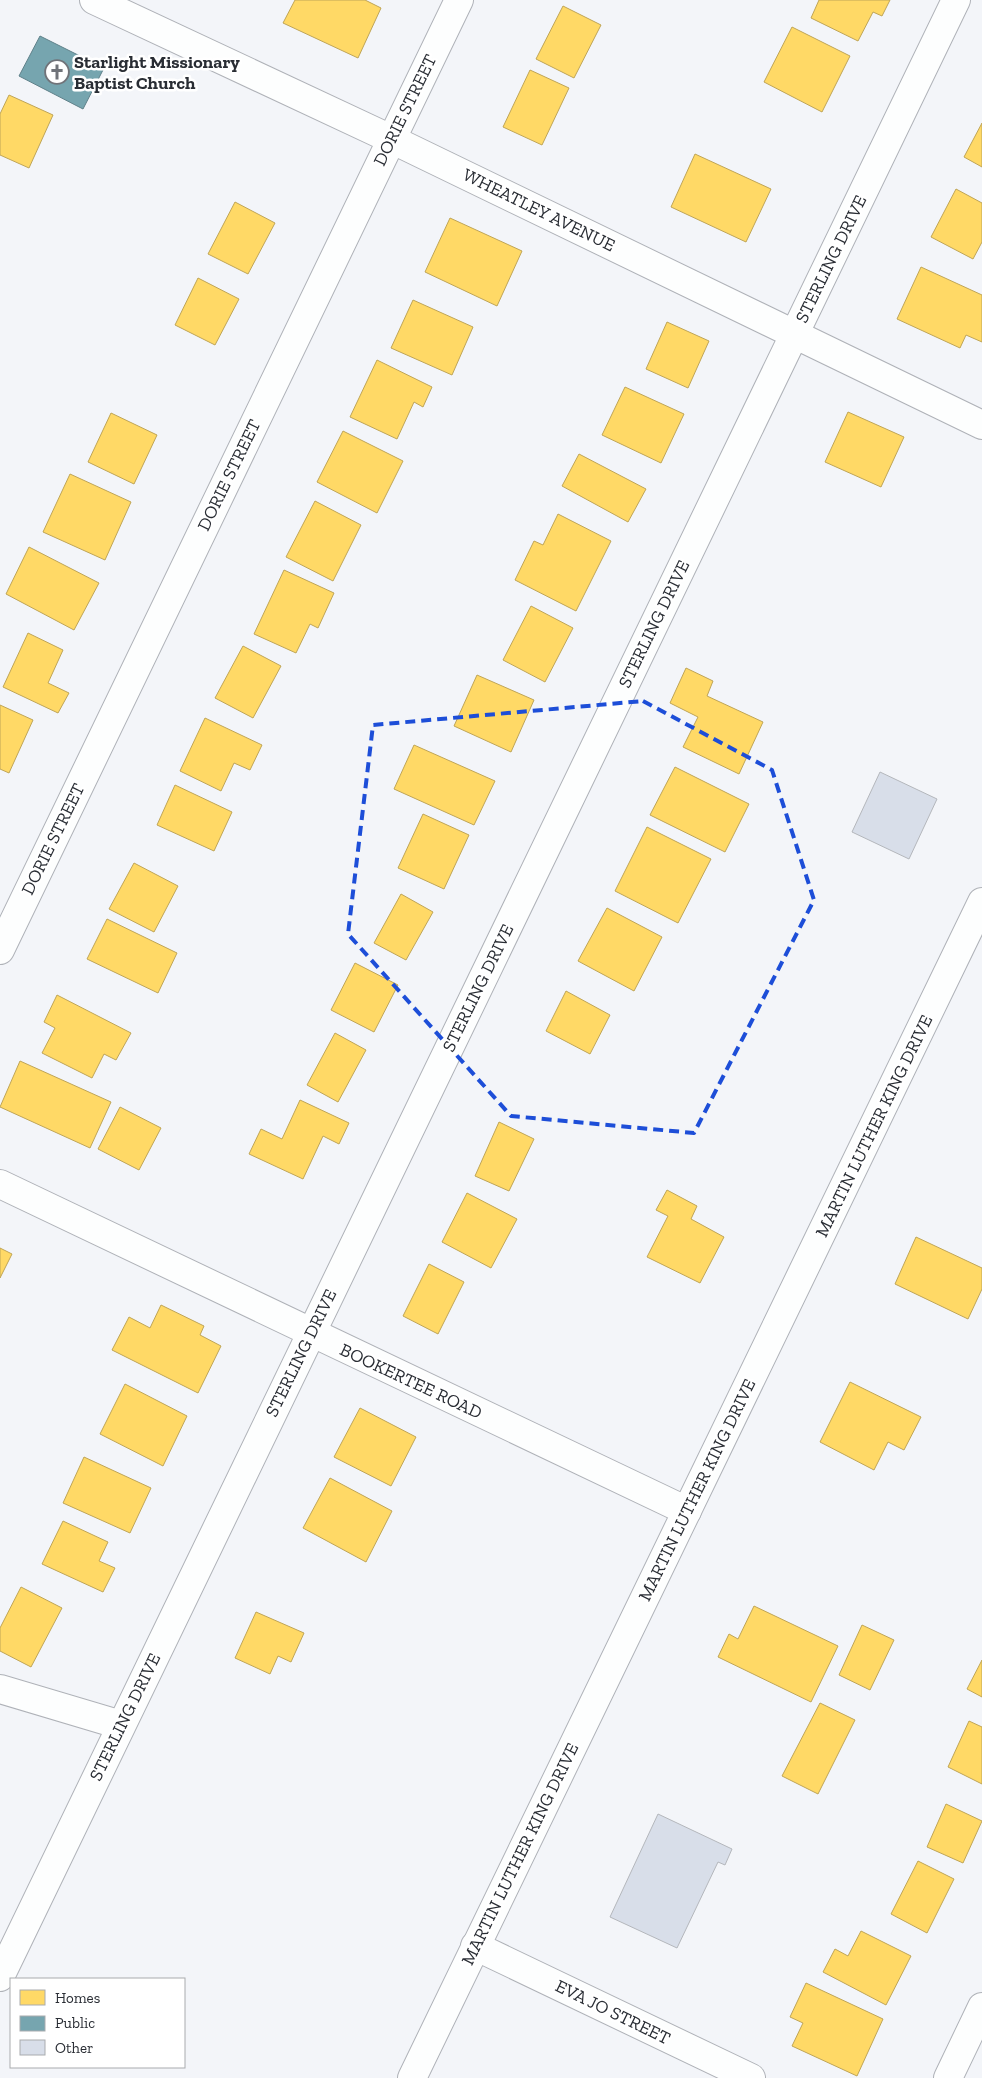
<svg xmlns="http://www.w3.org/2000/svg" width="982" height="2078" font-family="'Zilla Slab',serif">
<rect width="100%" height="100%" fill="#f3f5f9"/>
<g fill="#ffd966" stroke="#bfa557">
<polygon points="295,0 365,0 381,8 358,58 283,23"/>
<polygon points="819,0 890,0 882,16 873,12 858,41 811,18"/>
<polygon points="563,6 601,25 574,78 536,59"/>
<polygon points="792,27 850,56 822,112 764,82"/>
<polygon points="530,70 569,88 542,145 503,127"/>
<polygon points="9,95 53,115 29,168 0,155 0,114"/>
<polygon points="982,123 982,167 964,157"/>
<polygon points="695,154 771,189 746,242 671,207"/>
<polygon points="956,189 982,203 982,242 973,259 931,237"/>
<polygon points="235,202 275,223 248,274 208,254"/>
<polygon points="450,218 522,251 497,306 425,272"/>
<polygon points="921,267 982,295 982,342 966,335 960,348 897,319"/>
<polygon points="198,278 239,299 215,345 175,325"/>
<polygon points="413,300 473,327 452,375 391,348"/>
<polygon points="667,322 709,341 688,388 646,369"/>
<polygon points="377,360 432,387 423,407 414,402 397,439 350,417"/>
<polygon points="625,387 684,414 661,463 602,435"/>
<polygon points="848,412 904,437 881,487 825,462"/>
<polygon points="111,413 157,435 134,484 88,462"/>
<polygon points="343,431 403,461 377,513 317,482"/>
<polygon points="579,454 646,489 628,522 562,486"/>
<polygon points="70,474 131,502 105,560 43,532"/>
<polygon points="315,501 361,525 333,581 286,557"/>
<polygon points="558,514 611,541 576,611 515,580 534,541 543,545"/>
<polygon points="29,547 99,583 74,630 6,594"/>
<polygon points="284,570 334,593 318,628 310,624 296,653 254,634"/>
<polygon points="531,606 573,628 545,682 503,660"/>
<polygon points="28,633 63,650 48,683 69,693 58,713 3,687"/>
<polygon points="243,646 281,666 253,718 215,698"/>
<polygon points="686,668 713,681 707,696 763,722 739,774 683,747 698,717 670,703"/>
<polygon points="477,675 534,700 511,752 454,726"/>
<polygon points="0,705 33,720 9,773 0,769"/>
<polygon points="205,718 262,745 250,770 234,763 221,791 180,771"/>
<polygon points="414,745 495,781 474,825 394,789"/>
<polygon points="675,767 749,804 725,852 650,815"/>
<polygon points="175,785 232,812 214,851 157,825"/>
<polygon points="423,814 469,835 444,889 398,868"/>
<polygon points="647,827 711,859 678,923 615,891"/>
<polygon points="134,863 178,886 154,932 109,909"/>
<polygon points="401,894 433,912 406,960 374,943"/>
<polygon points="607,908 662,937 634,991 578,961"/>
<polygon points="107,919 177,953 158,993 87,959"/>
<polygon points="355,963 398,985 374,1032 331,1010"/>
<polygon points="566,991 610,1015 590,1054 546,1031"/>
<polygon points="57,995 131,1033 116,1060 104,1054 92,1078 42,1053 55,1028 44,1022"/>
<polygon points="335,1033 366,1050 338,1102 307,1085"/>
<polygon points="20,1061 111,1102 90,1148 0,1107"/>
<polygon points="300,1100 349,1123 339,1144 323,1136 303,1179 249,1154 261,1129 282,1139"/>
<polygon points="120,1107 161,1128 139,1170 98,1149"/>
<polygon points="499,1122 534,1139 509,1191 475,1176"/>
<polygon points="667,1190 697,1206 691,1219 724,1237 700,1283 647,1257 668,1216 656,1210"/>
<polygon points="467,1193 517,1219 491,1268 442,1242"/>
<polygon points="916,1237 982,1268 982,1289 968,1319 895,1284"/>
<polygon points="0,1248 12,1254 0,1278"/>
<polygon points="429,1264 464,1282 438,1334 403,1316"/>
<polygon points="161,1305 204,1326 200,1335 221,1346 198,1393 112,1350 129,1317 150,1328"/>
<polygon points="850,1382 921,1417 904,1450 888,1442 874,1470 820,1442"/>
<polygon points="125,1384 187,1416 163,1466 100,1434"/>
<polygon points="360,1408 416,1437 391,1486 334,1457"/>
<polygon points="84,1457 151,1488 130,1533 63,1503"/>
<polygon points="330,1478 392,1511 366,1562 303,1528"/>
<polygon points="63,1521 108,1542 99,1561 115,1568 103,1592 42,1564"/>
<polygon points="21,1587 62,1608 31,1667 0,1651 0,1628"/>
<polygon points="754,1606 838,1646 811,1702 718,1657 729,1634 738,1639"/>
<polygon points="256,1612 304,1633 291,1662 278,1656 270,1674 235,1658"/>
<polygon points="862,1625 894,1640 870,1690 839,1675"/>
<polygon points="982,1660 982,1697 967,1689"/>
<polygon points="820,1703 855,1720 818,1794 782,1776"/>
<polygon points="969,1721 982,1727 982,1784 948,1767"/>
<polygon points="946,1804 982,1821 963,1863 927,1847"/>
<polygon points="918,1861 954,1879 927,1933 891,1914"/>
<polygon points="861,1931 911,1956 886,2005 823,1972 835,1949 848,1956"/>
<polygon points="806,1983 883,2019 857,2076 792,2046 803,2023 790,2017"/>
</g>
<polygon fill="#76a5af" stroke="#5f818a" points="40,36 104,68 83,109 19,76"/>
<g fill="#d8dee9" stroke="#b4b7bc">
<polygon points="880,772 937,799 909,859 852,832"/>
<polygon points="658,1814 732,1849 725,1865 718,1862 677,1948 610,1917"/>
</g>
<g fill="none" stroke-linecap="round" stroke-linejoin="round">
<g stroke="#afb2b8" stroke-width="30">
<g id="minor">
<polyline points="94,0 391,139 982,425"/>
<polyline points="0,950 459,0"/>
<polyline points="0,1184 687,1511"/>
<polyline points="0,1689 121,1725"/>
<polyline points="475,1946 751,2078"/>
<polyline points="0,1977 956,0"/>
<polyline points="948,2078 982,2007"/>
</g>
</g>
<g stroke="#afb2b8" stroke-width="30">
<polyline id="major" points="412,2078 982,902"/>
</g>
<use href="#minor" stroke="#fdfefe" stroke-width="28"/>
<use href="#major" stroke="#fdfefe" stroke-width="28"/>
</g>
<path fill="none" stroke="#1d4ed8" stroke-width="4" stroke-dasharray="10 6" stroke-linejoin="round" d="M643,701L772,770L814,900L694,1133L511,1116L348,934L373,725Z"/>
<defs>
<g id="church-ring" transform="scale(1.25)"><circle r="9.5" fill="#fff" stroke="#707379" stroke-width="1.5"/><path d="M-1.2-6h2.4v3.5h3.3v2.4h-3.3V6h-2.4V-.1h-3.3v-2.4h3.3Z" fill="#707379"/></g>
</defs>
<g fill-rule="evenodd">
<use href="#church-ring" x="57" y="72"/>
</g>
<g text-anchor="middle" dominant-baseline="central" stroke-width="5" stroke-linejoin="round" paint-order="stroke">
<g font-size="18" font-weight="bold" fill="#292d34" stroke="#fff" text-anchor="start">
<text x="74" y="62">Starlight Missionary<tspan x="74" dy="21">Baptist Church</tspan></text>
</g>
<g font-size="18" fill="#292d34" stroke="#fff">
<text transform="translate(405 110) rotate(-64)">DORIE STREET</text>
<text transform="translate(539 210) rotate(26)">WHEATLEY AVENUE</text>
<text transform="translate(831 259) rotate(-64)">STERLING DRIVE</text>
<text transform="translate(229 475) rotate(-64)">DORIE STREET</text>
<text transform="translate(654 624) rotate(-64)">STERLING DRIVE</text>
<text transform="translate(53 839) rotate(-64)">DORIE STREET</text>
<text transform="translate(478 988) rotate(-64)">STERLING DRIVE</text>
<text transform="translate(874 1126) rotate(-64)">MARTIN LUTHER KING DRIVE</text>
<text transform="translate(301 1353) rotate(-64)">STERLING DRIVE</text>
<text transform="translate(411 1381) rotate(25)">BOOKERTEE ROAD</text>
<text transform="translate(697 1490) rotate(-64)">MARTIN LUTHER KING DRIVE</text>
<text transform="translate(125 1717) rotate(-64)">STERLING DRIVE</text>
<text transform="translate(520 1854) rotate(-64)">MARTIN LUTHER KING DRIVE</text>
<text transform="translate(613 2012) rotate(26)">EVA JO STREET</text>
</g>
</g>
<rect x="10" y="1978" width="175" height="90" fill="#ffffff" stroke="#a9abae"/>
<rect x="20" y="1990" width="25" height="15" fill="#ffd966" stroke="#a9abae"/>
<text x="55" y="2003" font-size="15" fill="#292d34">Homes</text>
<rect x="20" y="2016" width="25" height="15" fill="#76a5af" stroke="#a9abae"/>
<text x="55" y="2028" font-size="15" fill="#292d34">Public</text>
<rect x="20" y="2040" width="25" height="15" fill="#d8dee9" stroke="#a9abae"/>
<text x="55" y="2053" font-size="15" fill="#292d34">Other</text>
</svg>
